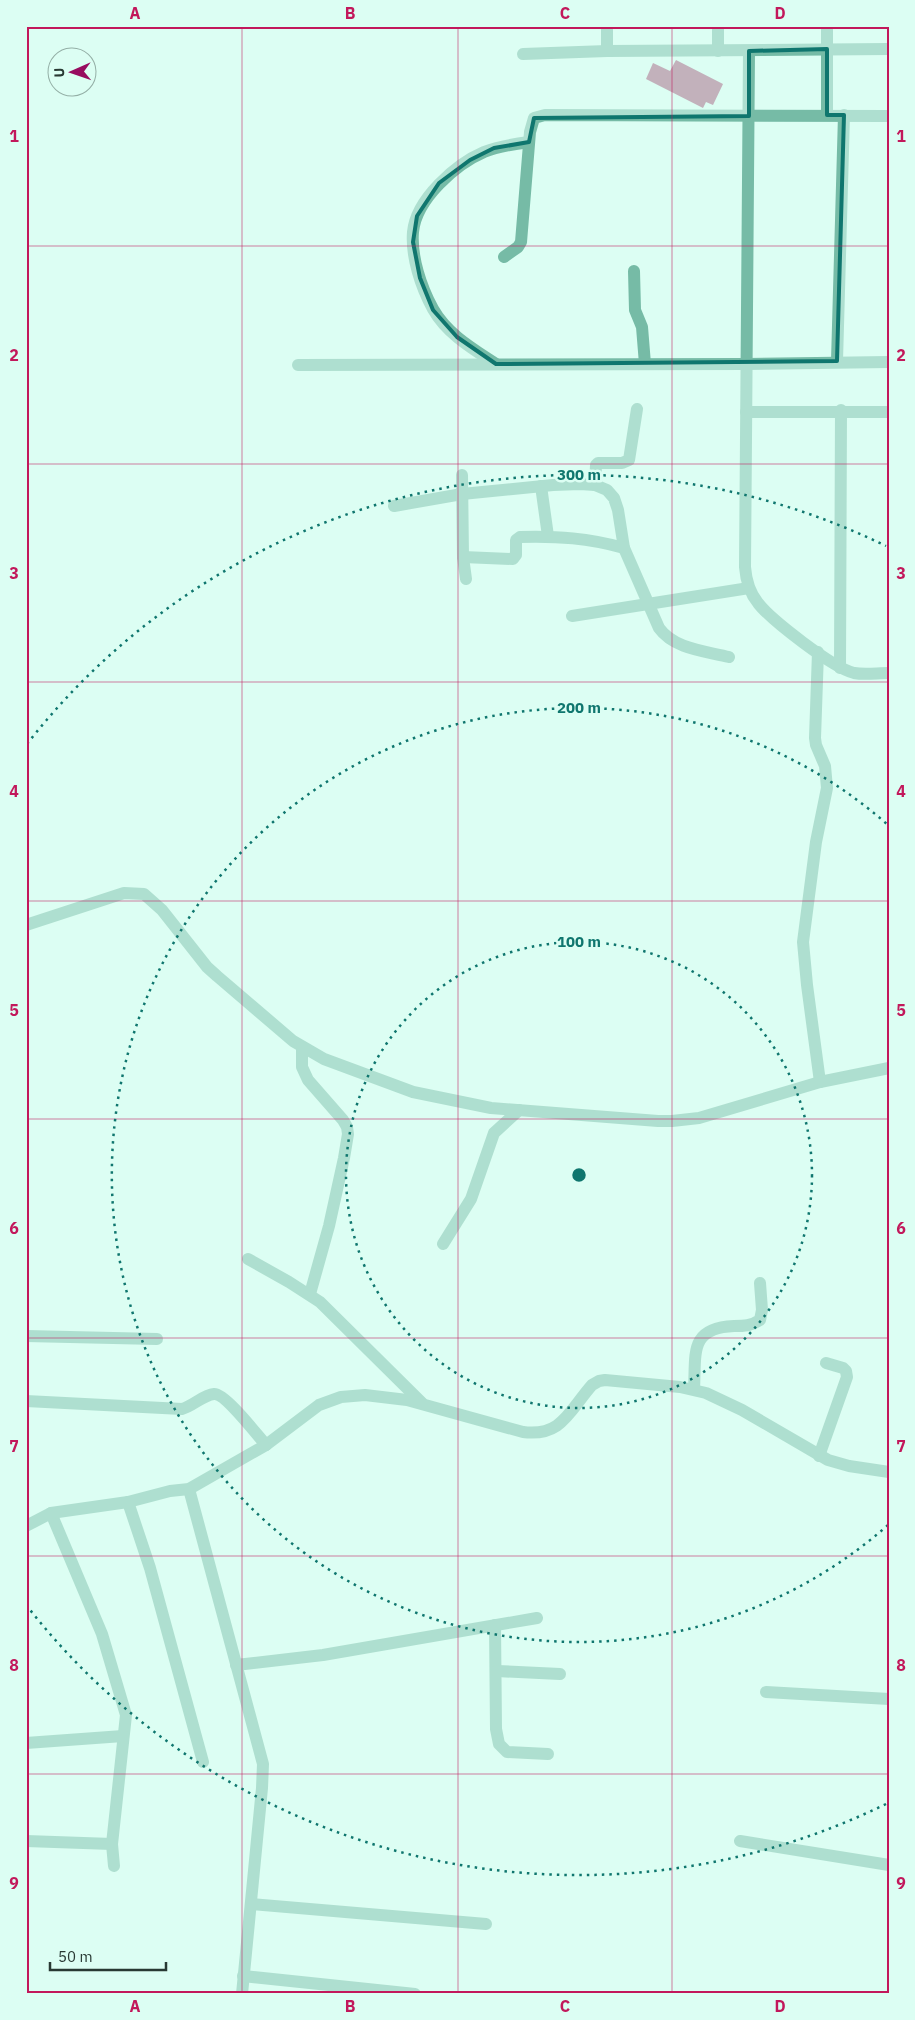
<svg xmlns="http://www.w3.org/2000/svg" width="915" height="2020" font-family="'IBM Plex Sans',sans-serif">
<rect width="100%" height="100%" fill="#dcfef3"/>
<polygon fill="#a25679" points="676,60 723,84 713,105 706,102 703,108 646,79 653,63 670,71"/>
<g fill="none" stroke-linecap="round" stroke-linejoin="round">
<g stroke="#76bba6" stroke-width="12">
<polyline points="607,26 607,51"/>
<polyline points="718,26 718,51"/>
<polyline points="827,26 827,115"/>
<path d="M749,51L745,567C746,580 749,592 758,603C771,620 833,668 854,673C865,675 877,673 889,673"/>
<polyline points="523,54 607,51 889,49"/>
<polyline points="504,257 518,247 521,242 530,132 534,118 545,115 889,116"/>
<polyline points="634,271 635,310 642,327 645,364"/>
<polyline points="837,361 844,115"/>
<path d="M496,364C473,349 447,334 433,309C421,287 411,257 413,232C416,199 456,164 484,152C499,146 514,144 529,142"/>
<polyline points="298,365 747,364 889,362"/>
<polyline points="746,412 889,412"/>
<polyline points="462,475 463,557 466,579"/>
<polyline points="595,485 596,465 598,463 622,463 629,460 637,409"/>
<polyline points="541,486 548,536"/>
<path d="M394,506L462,494L553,485L580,484L595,485L607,490L614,498L618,510L624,548L659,628C674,649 705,651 729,657"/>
<path d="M463,557L513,559L516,555V540L520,537C558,536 588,538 624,548"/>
<polyline points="572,616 749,588"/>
<polyline points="818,652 815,738 816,745 825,766 827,788 816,842 803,942 807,985 820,1082"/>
<polyline points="840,668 841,410"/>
<polyline points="26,925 124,893 144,894 162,910 207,967 217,976 293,1041 324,1059 413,1092 491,1108 658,1121 672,1121 699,1118 820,1082 889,1068"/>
<polyline points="302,1048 302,1067 308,1080 343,1120 347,1127 348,1134 344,1158 329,1226 310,1294"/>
<polyline points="443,1244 471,1199 494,1133 519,1110"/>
<polyline points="248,1259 289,1282 320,1302 422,1403"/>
<polyline points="26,1336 157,1339"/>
<path d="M694,1389C696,1353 689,1328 734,1326C744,1326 751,1326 760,1320L762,1310L760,1283"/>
<path d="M26,1401L182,1409C193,1406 203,1395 214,1394C225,1393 258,1436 266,1445"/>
<polyline points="819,1456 847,1377 846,1371 843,1368 826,1363"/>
<polyline points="189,1489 263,1764 262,1788 242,1994"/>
<polyline points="128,1502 150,1568 203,1762"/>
<polyline points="51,1513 102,1634 126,1715 112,1844 114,1866"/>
<path d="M26,1526L51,1513L128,1502L170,1491L189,1489L266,1445L319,1405L341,1397L365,1395L407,1400L523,1432C562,1437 569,1411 592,1385L599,1381L605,1380L680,1387L706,1393L742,1410L828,1460L849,1466L889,1472"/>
<polyline points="495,1625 496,1729 499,1744 507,1752 548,1754"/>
<polyline points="236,1665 323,1655 537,1618"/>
<polyline points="497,1671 560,1674"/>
<polyline points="766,1692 889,1699"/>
<polyline points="26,1743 123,1736"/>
<polyline points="26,1841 112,1844"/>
<polyline points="740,1841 889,1865"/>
<polyline points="251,1904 486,1924"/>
<polyline points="243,1976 415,1994"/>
</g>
</g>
<path d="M0 0H915V2020H0ZM827,49V115H844L837,361L496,364L457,337L433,310L420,278L413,242L417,216L439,183L470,160L494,148L529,142L534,118L749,116V51Z" fill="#dcfef3" fill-opacity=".55" fill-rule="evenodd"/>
<path fill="none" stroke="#0f766e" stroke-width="4" stroke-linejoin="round" d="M827,49V115H844L837,361L496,364L457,337L433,310L420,278L413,242L417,216L439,183L470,160L494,148L529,142L534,118L749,116V51Z"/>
<path fill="none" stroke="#c2185b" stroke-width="1" stroke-opacity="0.55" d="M242,26V1994M458,26V1994M672,26V1994M26,246H889M26,464H889M26,682H889M26,901H889M26,1119H889M26,1338H889M26,1556H889M26,1774H889"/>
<g fill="none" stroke="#0f766e" stroke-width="2.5" stroke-dasharray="2.5 5">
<circle cx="579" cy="1175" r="233"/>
<path d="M888 1525A467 467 0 1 1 888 825"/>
<path d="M886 1804A700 700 0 0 1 27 1606M27 744A700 700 0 0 1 886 546"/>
</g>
<circle cx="579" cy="1175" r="8" fill="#0f766e" stroke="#dcfef3" stroke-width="2.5"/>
<g font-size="15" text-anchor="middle" font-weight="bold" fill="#0f766e" stroke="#dcfef3" stroke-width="5" stroke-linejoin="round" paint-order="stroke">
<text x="579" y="480">300 m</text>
<text x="579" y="713">200 m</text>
<text x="579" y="947">100 m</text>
</g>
<rect width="915" height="2020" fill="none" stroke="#dcfef3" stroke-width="55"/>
<g transform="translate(72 72) rotate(268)"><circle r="24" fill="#dcfef3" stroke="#94afa6"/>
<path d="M0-4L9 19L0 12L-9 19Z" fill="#980c60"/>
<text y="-8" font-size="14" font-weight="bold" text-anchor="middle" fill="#283933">U</text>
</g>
<path d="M50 1962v8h116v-8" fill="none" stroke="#283933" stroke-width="2.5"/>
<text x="58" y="1962" font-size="15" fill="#283933" stroke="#dcfef3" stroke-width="4" paint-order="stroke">50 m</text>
<rect x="28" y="28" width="860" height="1964" fill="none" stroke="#c2185b" stroke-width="2"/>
<g font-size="16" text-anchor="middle" font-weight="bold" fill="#c2185b">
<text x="135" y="19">A</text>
<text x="350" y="19">B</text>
<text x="565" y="19">C</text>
<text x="780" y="19">D</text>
<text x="14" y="142">1</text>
<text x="901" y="142">1</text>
<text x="14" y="361">2</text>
<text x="901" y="361">2</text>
<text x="14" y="579">3</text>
<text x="901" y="579">3</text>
<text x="14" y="797">4</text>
<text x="901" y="797">4</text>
<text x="14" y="1016">5</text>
<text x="901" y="1016">5</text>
<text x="14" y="1234">6</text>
<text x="901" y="1234">6</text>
<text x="14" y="1452">7</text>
<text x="901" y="1452">7</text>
<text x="14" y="1671">8</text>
<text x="901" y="1671">8</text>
<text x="14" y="1889">9</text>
<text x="901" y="1889">9</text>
<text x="135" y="2012">A</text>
<text x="350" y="2012">B</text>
<text x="565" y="2012">C</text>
<text x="780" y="2012">D</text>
</g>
</svg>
